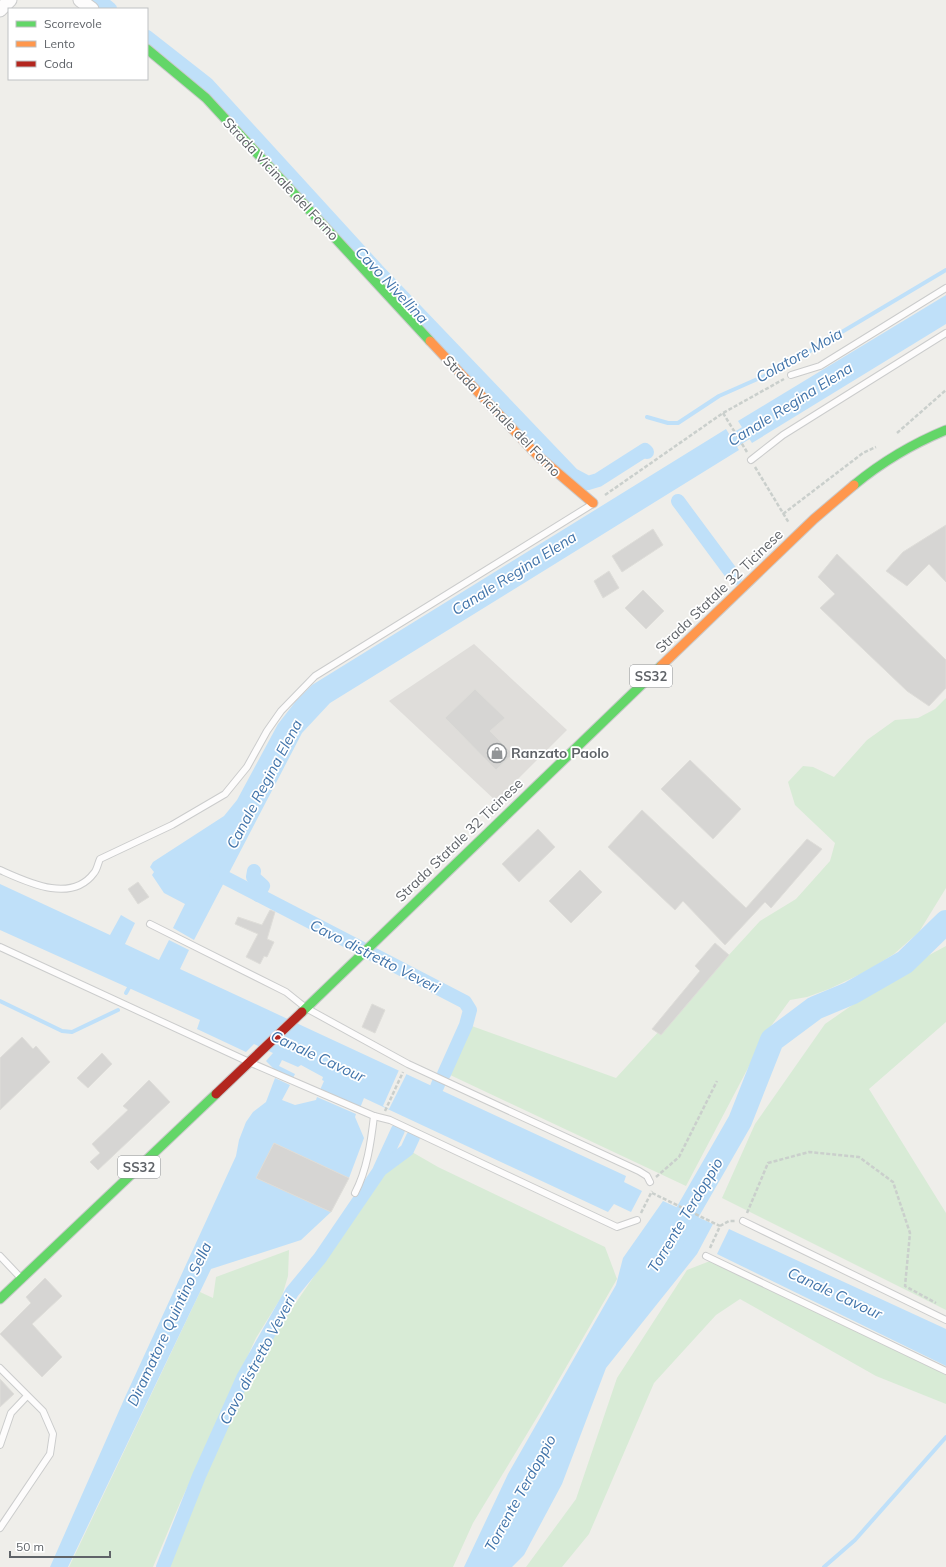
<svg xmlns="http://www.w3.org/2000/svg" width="946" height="1567" font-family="Mulish,sans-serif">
<rect width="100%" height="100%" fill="#efeeea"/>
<polygon fill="#dfddda" points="474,644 567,730 496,801 389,701"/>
<g fill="#d8ebd6">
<polygon points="946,698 946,888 919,932 894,954 867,971 829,989 807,997 790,1000 768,1030 686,1186 448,1074 469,1025 616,1078 760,921 796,899 830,861 835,843 795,805 788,782 803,766 813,767 834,777 867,740 895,720 918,718 935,709"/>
<polygon points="946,946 946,1022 869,1089 946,1213 946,1310 722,1198 755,1124 825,1024 907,967"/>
<polygon points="412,1152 438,1167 605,1247 617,1279 539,1414 473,1523 453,1567 168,1567 231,1415 251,1374 273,1336 385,1173"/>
<polygon points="289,1250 288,1276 282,1296 256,1338 180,1503 153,1567 69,1567 200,1292 213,1298 216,1277"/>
<polygon points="710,1261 946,1374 946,1404 876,1376 740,1299 716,1315 654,1383 589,1534 562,1567 526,1567 576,1499 617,1378 687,1270"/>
</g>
<g fill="#bfe0f9">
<polygon points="946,295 946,324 752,443 738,421"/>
<polygon points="726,429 739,450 330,703 302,733 194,940 173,928 185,904 164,893 152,875 154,872 150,867 153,862 224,816 237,800 278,724 296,701 312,685"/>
<polygon points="0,884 110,935 121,915 135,923 125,944 159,960 169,940 189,950 180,969 626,1176 624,1182 642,1191 631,1212 614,1204 608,1212 364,1098 360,1108 320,1090 324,1081 322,1080 323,1077 301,1065 298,1067 282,1060 279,1066 295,1074 293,1078 275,1070 266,1061 273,1053 254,1044 246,1052 197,1029 200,1020 0,930"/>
<polygon points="275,1078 290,1085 282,1100 295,1105 316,1100 317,1097 356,1114 355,1117 364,1138 349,1178 274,1143 256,1178 331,1212 301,1240 211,1269 68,1567 50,1567 126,1395 236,1156 239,1140 246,1122 253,1112 266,1102"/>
<polygon points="663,1201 713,1224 697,1254 606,1368 562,1484 524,1555 512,1567 464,1567 508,1474 616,1285 623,1258"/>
<polygon points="729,1229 946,1329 946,1366 717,1254"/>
</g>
<polygon fill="#efeeea" points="399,1070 407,1073 389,1109 383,1106"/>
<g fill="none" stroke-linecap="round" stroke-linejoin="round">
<g stroke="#bfe0f9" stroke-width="4">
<polyline points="647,417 668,423 678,423 719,396 778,370 946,270"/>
<polyline points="126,993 131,984"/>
<polyline points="0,1001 62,1031 72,1032 118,1010"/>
<polyline points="824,1567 855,1540 946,1437"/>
</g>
<g stroke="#bfe0f9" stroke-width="14">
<polyline points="99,0 110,9"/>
<polyline points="147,37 207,84 377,270 573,475 588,483 598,480 645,450 647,452"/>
<polyline points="717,451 762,423"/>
<polyline points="678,501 735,578"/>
<polyline points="254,871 253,877 263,886 258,895"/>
<polyline points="216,873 465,1002 470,1010 466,1025 444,1074"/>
<polyline points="437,1087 439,1082"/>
<polyline points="380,1169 398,1130"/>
<polyline points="163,1567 199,1476 243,1378 292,1292 320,1258 380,1170 407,1150 413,1137"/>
</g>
<polyline stroke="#bfe0f9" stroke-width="24" points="671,1241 740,1121 772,1040 815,1008 851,993 905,962 946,922"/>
</g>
<g fill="#d6d5d3" stroke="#deddd9">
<polygon points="946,525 946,582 929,564 907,586 886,571 903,552"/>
<polygon points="653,529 663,545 622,572 612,556"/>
<polygon points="837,554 946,660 946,688 929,706 907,691 820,608 835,594 818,577"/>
<polygon points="609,571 619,588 603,598 594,581"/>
<polygon points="643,590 664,611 646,629 625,608"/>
<polygon points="475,689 505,718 490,731 513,754 496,770 445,718"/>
<polygon points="690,760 741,809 713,839 661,789"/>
<polygon points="642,810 746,908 807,839 822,849 771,908 765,902 725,945 683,901 675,910 608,847"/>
<polygon points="538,829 555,847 519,882 502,864"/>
<polygon points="580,870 602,892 571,923 549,901"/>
<polygon points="138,882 149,897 138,904 128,889"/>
<polygon points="270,910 275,912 267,939 274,942 267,957 264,956 260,964 246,957 258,934 235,924 238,917 262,925"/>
<polygon points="715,943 729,955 661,1035 652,1029 700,971 695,966"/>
<polygon points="372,1004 385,1010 375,1033 362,1027"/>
<polygon points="22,1037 33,1049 36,1046 50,1062 0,1110 0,1058"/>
<polygon points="102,1053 112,1064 88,1088 77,1078"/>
<polygon points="149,1080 170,1102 98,1170 90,1162 100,1153 92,1144 128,1110 123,1106"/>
<polygon points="274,1143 349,1178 331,1212 256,1178"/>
<polygon points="45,1278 62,1296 32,1324 62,1357 42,1377 0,1334 31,1303 26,1297"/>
<polygon points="0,1379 14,1394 0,1407"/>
</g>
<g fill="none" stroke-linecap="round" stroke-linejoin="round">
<g stroke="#cbcccc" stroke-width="8">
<g id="lane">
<polyline points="791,375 820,366 946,288"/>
<polyline points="751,460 783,435 946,333"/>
<path d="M0,870C27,882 71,904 94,873C97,870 98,863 100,859L172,825L225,794L247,767L267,731L281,711L315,676L591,505"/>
<polyline points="150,924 286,992 306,1008 408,1064 639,1171 647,1176 650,1182"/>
<polyline points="0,947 249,1062 374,1116 390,1120 617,1227 637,1220"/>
<path d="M355,1193C367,1170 371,1142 374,1116"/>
<polyline points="743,1221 946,1320"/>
<polyline points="0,1256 19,1276"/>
<polyline points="706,1256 946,1371"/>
<polyline points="0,1368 43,1411 53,1434 50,1454 0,1528"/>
<polyline points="0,1445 11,1413 27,1396"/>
</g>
</g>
<g stroke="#cbcccc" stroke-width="15">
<g id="street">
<polyline points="80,0 92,9"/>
<polyline points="0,10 10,0"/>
</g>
</g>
<g stroke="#cacacb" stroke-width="11">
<g id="fast">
<polyline points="147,49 206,98 430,341"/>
<path d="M854,485C882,462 912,444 946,430"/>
<polyline points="302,1012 661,666"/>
<polyline points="0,1299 216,1094"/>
</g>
</g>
<g stroke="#cacacb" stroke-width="11">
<g id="slow">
<polyline points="430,341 538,456 593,503"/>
<polyline points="661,666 814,519 854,485"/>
</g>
</g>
<g stroke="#cacacb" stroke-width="11">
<polyline id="jam" points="216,1094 302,1012"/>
</g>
<g stroke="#cacfcc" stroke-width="2.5" stroke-dasharray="4 2" stroke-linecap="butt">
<polyline points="723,413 747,452"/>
<polyline points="897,433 946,390"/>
<polyline points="755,467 789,523"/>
<polyline points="605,495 723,413 784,379"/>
<polyline points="783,514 863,453 876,447"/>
<polyline points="385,1111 403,1072"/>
<polyline points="656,1177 679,1157 717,1081"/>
<polyline points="652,1193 720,1226"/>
<polyline points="641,1213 652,1191"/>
<polyline points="747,1213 768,1163 809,1152 859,1157 893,1182 910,1233 905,1286 936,1303"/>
<polyline points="710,1248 720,1226 729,1221 735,1221"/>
</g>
<use href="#lane" stroke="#fdfcfc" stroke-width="6"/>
<use href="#street" stroke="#fdfcfc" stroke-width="13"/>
<use href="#fast" stroke="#63d668" stroke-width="9"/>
<use href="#slow" stroke="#ff974d" stroke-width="9"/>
<use href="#jam" stroke="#b3261e" stroke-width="9"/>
</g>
<defs>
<g id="shop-ring" transform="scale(1)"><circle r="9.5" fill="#fff" stroke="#919496" stroke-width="1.5"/><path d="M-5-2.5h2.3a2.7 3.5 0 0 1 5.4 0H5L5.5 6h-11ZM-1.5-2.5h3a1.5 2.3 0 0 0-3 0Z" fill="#919496"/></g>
</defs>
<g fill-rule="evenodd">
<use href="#shop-ring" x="497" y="753"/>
</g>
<g text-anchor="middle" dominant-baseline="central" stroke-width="3.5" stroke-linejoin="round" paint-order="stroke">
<g fill="#fff" stroke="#8f9295" stroke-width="1">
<rect x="630" y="665" width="42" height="22" rx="3"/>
<rect x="118" y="1156" width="42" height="22" rx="3"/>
</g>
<g font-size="13" font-weight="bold" fill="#5f6368">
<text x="651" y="676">SS32</text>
<text x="139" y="1167">SS32</text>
</g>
<g font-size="14" fill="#5f6368" stroke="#fff">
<text transform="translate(281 179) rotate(47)">Strada Vicinale del Forno</text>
<text transform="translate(502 416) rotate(46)">Strada Vicinale del Forno</text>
<text transform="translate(719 591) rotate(-44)">Strada Statale 32 Ticinese</text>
<text transform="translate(459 840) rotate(-44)">Strada Statale 32 Ticinese</text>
</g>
<g font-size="14" font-weight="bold" fill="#5f6368" stroke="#fff" text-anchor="start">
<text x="511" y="753">Ranzato Paolo</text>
</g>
<g font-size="15" font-style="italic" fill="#4174aa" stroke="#fff">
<text transform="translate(392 285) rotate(47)">Cavo Nivellina</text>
<text transform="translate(799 355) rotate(-29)">Colatore Moia</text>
<text transform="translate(790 404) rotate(-32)">Canale Regina Elena</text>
<text transform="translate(514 573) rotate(-32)">Canale Regina Elena</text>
<text transform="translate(264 784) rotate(-62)">Canale Regina Elena</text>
<text transform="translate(375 956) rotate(27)">Cavo distretto Veveri</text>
<text transform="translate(318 1056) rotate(25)">Canale Cavour</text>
<text transform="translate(685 1215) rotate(-59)">Torrente Terdoppio</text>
<text transform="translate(835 1293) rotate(25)">Canale Cavour</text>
<text transform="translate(169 1324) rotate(-65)">Diramatore Quintino Sella</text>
<text transform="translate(257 1360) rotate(-62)">Cavo distretto Veveri</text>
<text transform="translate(520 1493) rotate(-61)">Torrente Terdoppio</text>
</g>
</g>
<rect x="8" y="8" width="140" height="72" fill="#ffffff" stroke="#bfc1c3"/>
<rect x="16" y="21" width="20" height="6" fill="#63d668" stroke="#bfc1c3"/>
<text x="44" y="28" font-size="12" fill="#5f6368">Scorrevole</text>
<rect x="16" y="41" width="20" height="6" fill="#ff974d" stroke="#bfc1c3"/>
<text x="44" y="48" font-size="12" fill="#5f6368">Lento</text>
<rect x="16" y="61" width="20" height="6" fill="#b3261e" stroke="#bfc1c3"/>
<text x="44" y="68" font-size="12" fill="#5f6368">Coda</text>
<path d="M10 1551v6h100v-6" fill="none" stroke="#5f6368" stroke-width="2"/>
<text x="16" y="1551" font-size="12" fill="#5f6368" stroke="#ffffff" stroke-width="3" paint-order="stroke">50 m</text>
</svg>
